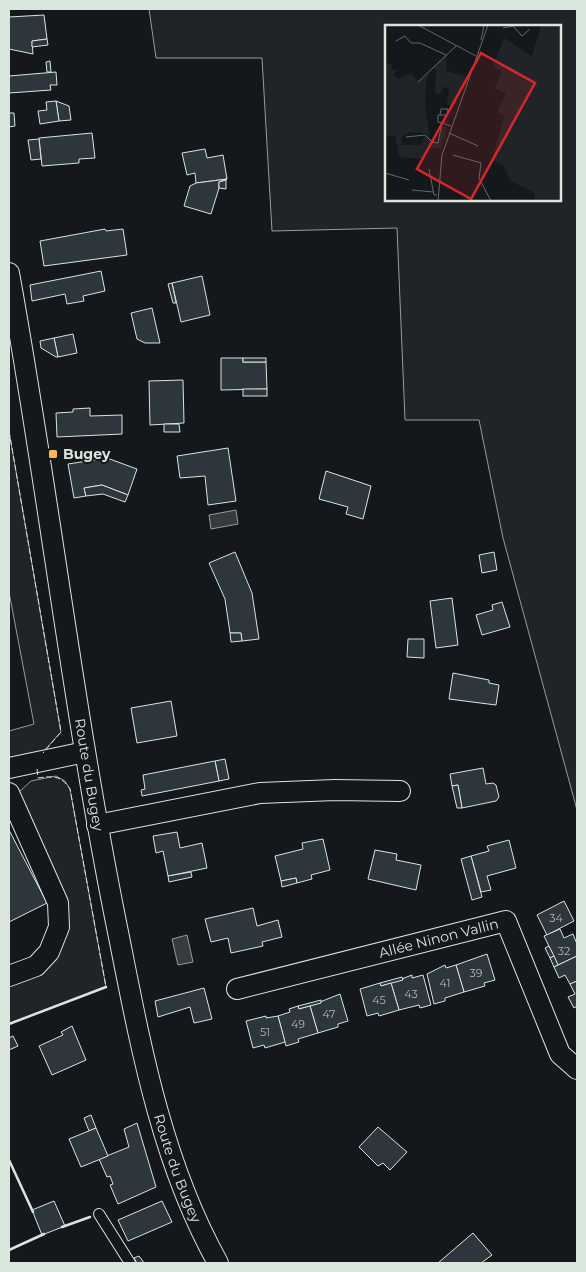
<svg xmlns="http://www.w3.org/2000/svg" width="586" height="1272" font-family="Montserrat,sans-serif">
<rect width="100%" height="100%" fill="#14181c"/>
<g fill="#202428" stroke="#939e99" fill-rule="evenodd">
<path d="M149,9H577V810L503,538L479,420H405L397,228L272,231L262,58H156ZM386,26H560V200H386Z"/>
<polygon points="9,431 61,732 42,753 9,759 9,731 34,724 9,592"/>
<polygon points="56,776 65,781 70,789 106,987 9,1024 9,976 17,975 59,927 19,792 31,781"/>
</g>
<g fill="#363b3e" stroke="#939e99">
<polygon points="236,510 238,524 211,529 209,515"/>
<polygon points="187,935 193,962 178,965 172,939"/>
</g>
<g fill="#2c363c" stroke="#d8e6dc">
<polygon points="44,15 47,39 32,41 33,54 9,49 9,17"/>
<polygon points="47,39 48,45 32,47 32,41"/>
<polygon points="50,61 51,72 47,72 46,62"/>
<polygon points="56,72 57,85 50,85 51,90 9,93 9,76"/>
<polygon points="56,101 69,106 71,120 59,121"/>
<polygon points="56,101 59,121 40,124 38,111 47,110 46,102"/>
<polygon points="9,113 14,113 15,126 9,127"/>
<polygon points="92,133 95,158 79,159 79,163 42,166 39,138"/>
<polygon points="39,139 41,159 31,160 28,140"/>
<polygon points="205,149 207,158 223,155 227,179 196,183 195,173 187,175 182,153"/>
<polygon points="227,179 219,182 219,188 211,214 184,206 190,186 196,183"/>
<polygon points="226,180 226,189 219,188 219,182"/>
<polygon points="105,229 106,231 123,229 127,255 44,266 40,241"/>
<polygon points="101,271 105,291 83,296 84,301 67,304 65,294 32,301 30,285"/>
<polygon points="202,276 210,315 181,322 172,283"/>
<polygon points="172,283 176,303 173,303 168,284"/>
<polygon points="152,308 160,343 145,343 137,339 131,313"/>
<polygon points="73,334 77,353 58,357 54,338"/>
<polygon points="54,338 58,357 56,357 41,348 40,341"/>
<polygon points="221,358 243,358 243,362 266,362 267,389 221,390"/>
<rect x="243" y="358" width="23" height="4"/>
<polygon points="183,380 184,423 150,425 149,381"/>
<rect x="243" y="389" width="24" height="7"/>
<polygon points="90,408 90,416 122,415 122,434 57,437 56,413 73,412 73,409"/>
<polygon points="164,424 179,424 180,432 164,432"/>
<polygon points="228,448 236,501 208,505 205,476 180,478 177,456"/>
<polygon points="107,458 137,469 128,495 102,485 84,488 86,496 74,498 68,464"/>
<polygon points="326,471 371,486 363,519 346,514 348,507 319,499"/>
<polygon points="102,485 128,495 125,502 103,494 86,496 84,488"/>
<polygon points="235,552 252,593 259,639 242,641 241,633 230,633 225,599 209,563"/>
<polygon points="494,552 497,570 482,573 479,555"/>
<polygon points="452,598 458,645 436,648 430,601"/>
<polygon points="502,602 510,627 482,635 476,615 493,610 492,605"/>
<polygon points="230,633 241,633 242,641 231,642"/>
<polygon points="408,639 424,639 424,658 407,657"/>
<polygon points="453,673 489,680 489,683 499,685 496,705 449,699"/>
<polygon points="171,701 177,736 137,743 131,708"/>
<polygon points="225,759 229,779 219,781 215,761"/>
<polygon points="215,761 219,781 142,796 141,790 145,789 143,775"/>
<polygon points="483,768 486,784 493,783 496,785 499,797 496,801 462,808 458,785 452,786 450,774"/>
<polygon points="458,785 462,808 457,808 452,786"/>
<polygon points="9,830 47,903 9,922"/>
<polygon points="177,832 180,848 202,843 207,868 168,876 163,851 156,853 153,836"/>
<polygon points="323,839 330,870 311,875 312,879 297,883 296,878 281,881 275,856 303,849 302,843"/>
<polygon points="509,840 516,868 487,876 491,890 481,892 471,856 489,851 487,846"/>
<polygon points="375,850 397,854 396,860 421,865 416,890 368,879"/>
<polygon points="471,856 482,897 472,900 461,859"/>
<polygon points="191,872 192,877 169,882 168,876"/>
<polygon points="296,878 297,883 282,887 281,881"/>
<polygon points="564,901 574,921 547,935 537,915"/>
<polygon points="253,908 257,926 278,920 282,937 262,942 263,946 231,953 228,938 211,942 205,919"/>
<polygon points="560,929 564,938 573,934 577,944 577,956 558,965 544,936"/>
<polygon points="549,946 554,956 550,958 545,948"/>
<polygon points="487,954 495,980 484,983 485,986 464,992 456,965"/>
<polygon points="554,956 558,965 554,967 550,958"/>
<polygon points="577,956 577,981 570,984 565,975 559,978 554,967"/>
<polygon points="445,965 446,968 456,965 464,992 445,998 445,1001 434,1004 427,974"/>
<polygon points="412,975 412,978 423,975 431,1005 420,1008 419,1005 399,1010 391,983"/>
<polygon points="402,977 403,980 381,986 380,983"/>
<polygon points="577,981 577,1006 574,1008 568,997 575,994 570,984"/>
<polygon points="380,983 381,986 391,983 399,1010 379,1016 378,1013 367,1016 360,989"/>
<polygon points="204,988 212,1019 194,1023 190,1007 158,1017 155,1001"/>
<polygon points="340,994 348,1021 338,1024 338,1027 318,1033 310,1006"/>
<polygon points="321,1000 321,1003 299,1009 298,1006"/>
<polygon points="298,1006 299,1009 310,1006 318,1033 298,1039 299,1042 286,1046 278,1016 290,1012 289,1009"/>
<polygon points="266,1016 266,1018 278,1016 285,1042 265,1048 264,1045 253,1048 246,1021"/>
<polygon points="72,1026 86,1060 52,1075 39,1046 63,1035 61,1032"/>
<polygon points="13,1036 18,1046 9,1050 9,1038"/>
<polygon points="91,1115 96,1128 89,1131 84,1118"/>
<polygon points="137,1123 156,1187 118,1204 110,1185 113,1184 110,1176 107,1177 99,1159 129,1147 124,1129"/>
<polygon points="378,1127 407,1152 390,1170 383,1163 378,1166 359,1147"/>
<polygon points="96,1128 108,1156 81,1167 69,1139"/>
<polygon points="54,1201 65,1226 42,1235 32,1210"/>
<polygon points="162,1201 172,1222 128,1241 118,1220"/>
<polygon points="473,1233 492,1255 481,1263 438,1263"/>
<polygon points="139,1256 142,1260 144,1263 137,1263 134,1258"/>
</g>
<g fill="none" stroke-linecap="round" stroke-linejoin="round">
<g stroke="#d8e6dc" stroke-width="12">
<polyline id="lane" points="99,1214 130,1263"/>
</g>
<g stroke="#d8e6dc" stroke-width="22">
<g id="street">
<path id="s1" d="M9,273C49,494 74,717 119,937C141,1048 162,1163 218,1263"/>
<polyline points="9,768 85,752"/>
<polyline points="9,793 58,903 59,927 49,952 36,966 9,976"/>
<polyline points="97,825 260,793 335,790 400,791"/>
<path id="s2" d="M237,989L506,921L560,1054L577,1069"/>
</g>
</g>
<use href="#lane" stroke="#14181c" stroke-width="10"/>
<use href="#street" stroke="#14181c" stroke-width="20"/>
<g stroke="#d8e6dc" stroke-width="1" stroke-dasharray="6 2.5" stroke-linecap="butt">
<polyline points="9,431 61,732 43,753"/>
<path d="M37,769L38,778C53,776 61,775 70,789L106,987"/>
</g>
<g stroke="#d8e6dc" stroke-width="2.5">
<polyline points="9,1024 106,987"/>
<polyline points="9,1160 33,1212"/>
<polyline points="62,1227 90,1217"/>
<polyline points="9,1250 44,1234"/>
</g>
</g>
<rect fill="#ffb74d" stroke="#14181c" stroke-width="2" x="48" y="449" width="10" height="10" rx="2.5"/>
<g text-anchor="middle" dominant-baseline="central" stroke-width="4" stroke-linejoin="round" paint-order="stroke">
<g font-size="11" fill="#adbab4">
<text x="556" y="918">34</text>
<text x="564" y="951">32</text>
<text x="476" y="973">39</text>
<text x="445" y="983">41</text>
<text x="411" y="994">43</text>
<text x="379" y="1000">45</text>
<text x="329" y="1014">47</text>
<text x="298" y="1024">49</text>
<text x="265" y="1032">51</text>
</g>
<g font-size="14" font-weight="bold" fill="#d8e6dc" stroke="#14181c" text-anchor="start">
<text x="63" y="454">Bugey</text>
</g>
<g font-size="14" fill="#d8e6dc" stroke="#14181c">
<text stroke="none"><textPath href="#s1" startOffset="508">Route du Bugey</textPath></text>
<text stroke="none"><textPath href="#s2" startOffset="208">Allée Ninon Vallin</textPath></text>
<text stroke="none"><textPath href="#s1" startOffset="912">Route du Bugey</textPath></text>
</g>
</g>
<g transform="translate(385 25)">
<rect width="176" height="176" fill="#14181c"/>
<path d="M156,0H176V176H150L149,167L125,156L118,140L107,135L119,91L112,87L121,69L110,63L117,47L108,41L119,13L147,31ZM62,29L61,46L81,51L62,99L55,96H63L68,81L62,80L64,63L58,62L56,69L50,68L51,45L48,43ZM1,38L7,39L6,43L12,46L8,50L14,54L25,48L33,56L46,47L41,55L40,80L45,113L40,108L24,107L16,112L17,120H36L40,110L53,118L57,102H62L56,124L43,122L39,134L14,132L10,111H0Z" fill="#202428"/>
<path fill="none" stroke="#626a69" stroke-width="1" d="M33,0L91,31M118,3L128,1L137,11L145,4M96,15L99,0M11,16L20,11L26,18H35L61,30M33,57L71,21M55,90L56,84H63L62,90H53V97L66,101M64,108L93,121M21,112L40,110L47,117L53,118L57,98M68,130L96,138L94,153L106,176M44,144L49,170H52M0,148L24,155M27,165L48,167M53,176L57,130L103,0"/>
<path fill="#d62828" fill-opacity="0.15" stroke="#d62828" stroke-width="2.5" d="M96,28L150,58L86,174L32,144Z"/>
<rect width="176" height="176" fill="none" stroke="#d8e6dc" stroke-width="2.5"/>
</g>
<rect width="586" height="1272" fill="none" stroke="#d8e6dc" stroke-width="20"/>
</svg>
